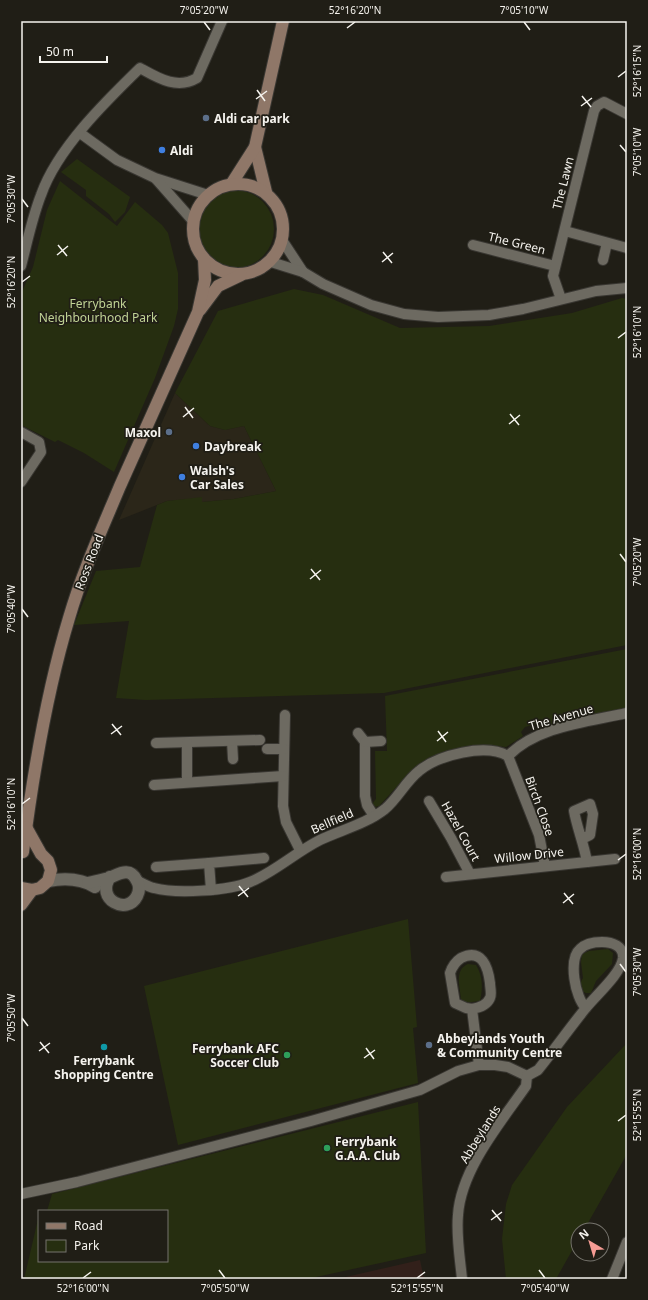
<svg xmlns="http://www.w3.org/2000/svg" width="648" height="1300" font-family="'Noto Sans',sans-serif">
<rect width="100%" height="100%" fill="#201e16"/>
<polygon fill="#2b2619" points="175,393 210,426 225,430 244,426 276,491 234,499 202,502 202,498 167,501 119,520"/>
<polygon fill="#32201a" points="420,1260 424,1279 337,1279"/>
<g fill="#262e10">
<polygon points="77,159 130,197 125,212 115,222 109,214 86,196 86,190 61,172"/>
<polygon points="60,181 117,226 135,202 162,225 168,233 178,273 178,309 174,326 155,378 114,472 84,453 58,440 55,442 21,425 21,294 33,267 47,210"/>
<circle cx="235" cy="229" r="39"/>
<polygon points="294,289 323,295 400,328 489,326 572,313 622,298 627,299 627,645 384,693 146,700 116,698 129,621 74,625 96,571 140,567 157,505 167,501 202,497 202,502 234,499 276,491 244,426 225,430 210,426 175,393 218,311"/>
<polygon points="627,649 627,708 549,726 547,721 525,727 521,732 523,736 506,747 484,745 452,750 430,757 414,768 379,806 375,807 372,804 376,799 375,751 387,751 385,696"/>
<polygon points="408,919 417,1027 413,1028 418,1083 178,1145 144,986"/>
<polygon points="608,949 613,953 612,964 596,981 591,993 586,993 581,991 579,985 583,978 581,962 582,954 589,951"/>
<path d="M468,964L476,965C483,976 483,989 480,1001L464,1003L461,999C460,986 454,970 468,964Z"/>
<polygon points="627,1043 627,1154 584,1230 578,1230 578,1240 556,1279 506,1279 502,1239 506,1204 512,1185 567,1107"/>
<polygon points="418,1102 426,1253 307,1279 24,1279 39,1215 39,1261 167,1261 167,1211 47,1211 52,1194"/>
</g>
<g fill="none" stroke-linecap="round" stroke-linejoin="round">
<g stroke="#393732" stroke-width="12">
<g id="minor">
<polyline points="80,133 117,160 155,178 208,195"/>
<polyline points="156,179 193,221"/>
<polyline points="565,231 627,248"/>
<polyline points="282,240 303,272"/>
<polyline points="473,245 555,266"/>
<polyline points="603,260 607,243"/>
<polyline points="271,262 303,272 323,284 371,305 404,314 438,317 489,315 523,309 596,291 627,288"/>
<path d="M21,266C27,243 32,218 41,195C57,149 105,102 140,68C158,78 177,90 197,78L222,21"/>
<polyline points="561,299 553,276 594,111 597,106 604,102 627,114"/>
<polyline points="21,432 39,442 41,452 21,482"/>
<polyline points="285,715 283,806 286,822 300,850"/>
<polyline points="358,733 365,742"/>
<polyline points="232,741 233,759"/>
<polyline points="365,742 365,796 367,805 374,816"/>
<polyline points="365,742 381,741"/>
<polyline points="156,743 260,740"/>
<polyline points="187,743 187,782"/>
<polyline points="267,749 284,749"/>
<path d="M508,756C537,726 587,722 627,713"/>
<polyline points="508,756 539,835 545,866"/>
<polyline points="154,785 283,776"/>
<polyline points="429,801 451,838 470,874"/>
<path d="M582,839L590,835L593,814L590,804L574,811C577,828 584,844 587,862"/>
<polyline points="156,867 209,863"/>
<polyline points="446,877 615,859"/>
<path d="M137,881C143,883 148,887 154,888C176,894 228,891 250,882C273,873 296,852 320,840C341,830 366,824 385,809C398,798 406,781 419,771C438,755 486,743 508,756"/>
<polyline points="211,890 209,863 264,858"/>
<path d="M472,1009C478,1008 487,1005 490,998C492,994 490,988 490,983C488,967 482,948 461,958C455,962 452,967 450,973L455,1003L466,1008L472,1009L479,1065"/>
<polyline points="21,1194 77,1182 311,1121 420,1090 458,1071 479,1065 495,1065 508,1067 527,1076"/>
<path d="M462,1279C460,1258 456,1236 458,1215C461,1169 501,1122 526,1086L527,1076L538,1070C554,1050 569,1029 585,1009C595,996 621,974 623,958C624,946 612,942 602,942C594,942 585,944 580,949C568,959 575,998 586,1008"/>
<polyline points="612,1279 627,1242"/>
</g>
</g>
<g stroke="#393732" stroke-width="14">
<g id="tertiary">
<path d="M48,881C64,878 80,878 95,887"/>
<path d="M88,883C95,881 102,880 109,878C119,874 130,866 137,881C140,886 139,892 137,896C127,916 95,899 110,877"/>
</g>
</g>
<g stroke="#393732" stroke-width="14">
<g id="secondary">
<polyline points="255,147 266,192"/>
<polyline points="232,183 255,147 283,21"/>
<circle cx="238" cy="229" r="45"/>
<polyline points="200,310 218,286 241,275"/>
<path d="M23,852C33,774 46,694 69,618C82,573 102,529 120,486C146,428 172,370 198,312L205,280L204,259"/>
<polyline points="21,888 32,890 40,888 48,881 51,870 48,861 41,854 26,827"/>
<polyline points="21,905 32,890"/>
</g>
</g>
<use href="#minor" stroke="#6d6a61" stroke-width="10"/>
<use href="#tertiary" stroke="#6d6a61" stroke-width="12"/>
<use href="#secondary" stroke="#8f7768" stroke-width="12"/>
</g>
<path fill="none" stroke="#f5f3ee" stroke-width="1.5" d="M204,22L210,30M524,22L530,30M347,28L355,22M618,77L626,71M257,90L265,101M582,96L591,107M256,99L267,91M581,106L592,98M620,145L626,152M22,199L28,207M58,245L67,256M383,252L392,263M57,255L68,246M382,262L393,253M22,282L30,276M618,338L626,332M185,407L193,418M510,414L519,425M183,417L194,408M509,424L520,415M620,554L626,562M311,569L320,580M310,579L321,570M22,609L28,617M112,724L121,735M438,731L446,742M111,734L122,726M437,741L448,732M22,804L30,798M618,860L626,854M239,886L248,897M564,893L573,904M238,896L249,888M563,903L574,894M620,964L626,972M22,1018L28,1026M40,1042L49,1053M366,1048L374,1059M39,1051L50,1043M364,1058L375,1050M618,1121L626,1115M492,1210L501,1221M491,1220L502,1212M219,1270L225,1278M539,1270L545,1278M83,1278L91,1272M417,1278L425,1272"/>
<g fill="#5c6f8a" stroke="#201e16" stroke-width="1.5">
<circle cx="206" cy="118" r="4"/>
<circle cx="169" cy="432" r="4"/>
<circle cx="429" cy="1045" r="4"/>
</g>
<g fill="#3f7fe0" stroke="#201e16" stroke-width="1.5">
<circle cx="162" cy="150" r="4"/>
<circle cx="196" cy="446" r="4"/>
<circle cx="182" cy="477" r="4"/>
</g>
<circle fill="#0f9aa8" stroke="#201e16" stroke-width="1.5" cx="104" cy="1047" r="4"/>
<g fill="#2e9e5b" stroke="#201e16" stroke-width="1.5">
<circle cx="287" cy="1055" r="4"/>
<circle cx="327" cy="1148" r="4"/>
</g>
<g text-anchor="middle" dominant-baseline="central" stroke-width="3.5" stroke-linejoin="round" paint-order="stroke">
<g font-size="12" font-weight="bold" fill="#f5f3ee" stroke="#201e16" text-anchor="start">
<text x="214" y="118">Aldi car park</text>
<text x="170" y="150">Aldi</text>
<text x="161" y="432" text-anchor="end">Maxol</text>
<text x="204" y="446">Daybreak</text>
<text x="190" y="470">Walsh's<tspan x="190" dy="14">Car Sales</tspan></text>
<text x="437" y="1038">Abbeylands Youth<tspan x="437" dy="14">&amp; Community Centre</tspan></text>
<text x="279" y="1048" text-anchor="end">Ferrybank AFC<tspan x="279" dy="14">Soccer Club</tspan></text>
<text x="104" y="1060" text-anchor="middle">Ferrybank<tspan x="104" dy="14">Shopping Centre</tspan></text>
<text x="335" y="1141">Ferrybank<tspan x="335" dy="14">G.A.A. Club</tspan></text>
</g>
<g font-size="12" fill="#f5f3ee" stroke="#201e16">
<text transform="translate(563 183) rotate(-76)">The Lawn</text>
<text transform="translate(517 243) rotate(14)">The Green</text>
<text transform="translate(89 562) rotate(-69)">Ross Road</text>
<text transform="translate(561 717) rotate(-16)">The Avenue</text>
<text transform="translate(540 806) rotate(70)">Birch Close</text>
<text transform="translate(332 821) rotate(-24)">Bellfield</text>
<text transform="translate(461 831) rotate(61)">Hazel Court</text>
<text transform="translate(529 855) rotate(-6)">Willow Drive</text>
<text transform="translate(480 1134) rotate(-58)">Abbeylands</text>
</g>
<g font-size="12" fill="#c0d395" stroke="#201e16">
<text x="98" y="303">Ferrybank<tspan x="98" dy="14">Neighbourhood Park</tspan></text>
</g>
</g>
<rect width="648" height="1300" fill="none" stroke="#201e16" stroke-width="44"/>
<rect x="38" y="1210" width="130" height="52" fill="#201e16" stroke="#75736c"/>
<rect x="46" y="1223" width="20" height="6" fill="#8f7768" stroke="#75736c"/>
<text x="74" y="1230" font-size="12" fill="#f5f3ee">Road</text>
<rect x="46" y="1240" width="20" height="12" fill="#262e10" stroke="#75736c"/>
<text x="74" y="1250" font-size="12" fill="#f5f3ee">Park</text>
<g transform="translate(590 1242) rotate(322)"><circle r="19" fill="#201e16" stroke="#75736c"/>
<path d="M0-3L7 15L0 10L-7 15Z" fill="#f59c94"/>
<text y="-6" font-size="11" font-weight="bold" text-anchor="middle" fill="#f5f3ee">N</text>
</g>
<path d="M40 56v6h67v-6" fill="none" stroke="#f5f3ee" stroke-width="2"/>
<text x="46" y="56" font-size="12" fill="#f5f3ee" stroke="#201e16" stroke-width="3" paint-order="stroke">50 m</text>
<rect x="22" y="22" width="604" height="1256" fill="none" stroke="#f5f3ee" stroke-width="1.5"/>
<g font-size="10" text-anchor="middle" fill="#f5f3ee">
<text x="204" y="14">7°05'20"W</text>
<text x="355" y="14">52°16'20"N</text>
<text x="524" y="14">7°05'10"W</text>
<text transform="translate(637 71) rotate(-90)" y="4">52°16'15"N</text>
<text transform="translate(637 152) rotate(-90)" y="4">7°05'10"W</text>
<text transform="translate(11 199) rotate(-90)" y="4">7°05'30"W</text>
<text transform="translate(11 282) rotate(-90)" y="4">52°16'20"N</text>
<text transform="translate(637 332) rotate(-90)" y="4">52°16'10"N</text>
<text transform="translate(637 562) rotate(-90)" y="4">7°05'20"W</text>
<text transform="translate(11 609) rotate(-90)" y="4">7°05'40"W</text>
<text transform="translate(11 804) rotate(-90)" y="4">52°16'10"N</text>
<text transform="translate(637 854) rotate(-90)" y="4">52°16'00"N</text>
<text transform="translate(637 972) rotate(-90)" y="4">7°05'30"W</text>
<text transform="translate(11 1018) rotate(-90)" y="4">7°05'50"W</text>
<text transform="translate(637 1115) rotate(-90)" y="4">52°15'55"N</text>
<text x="83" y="1292">52°16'00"N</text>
<text x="225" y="1292">7°05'50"W</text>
<text x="417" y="1292">52°15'55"N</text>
<text x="545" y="1292">7°05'40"W</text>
</g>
</svg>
